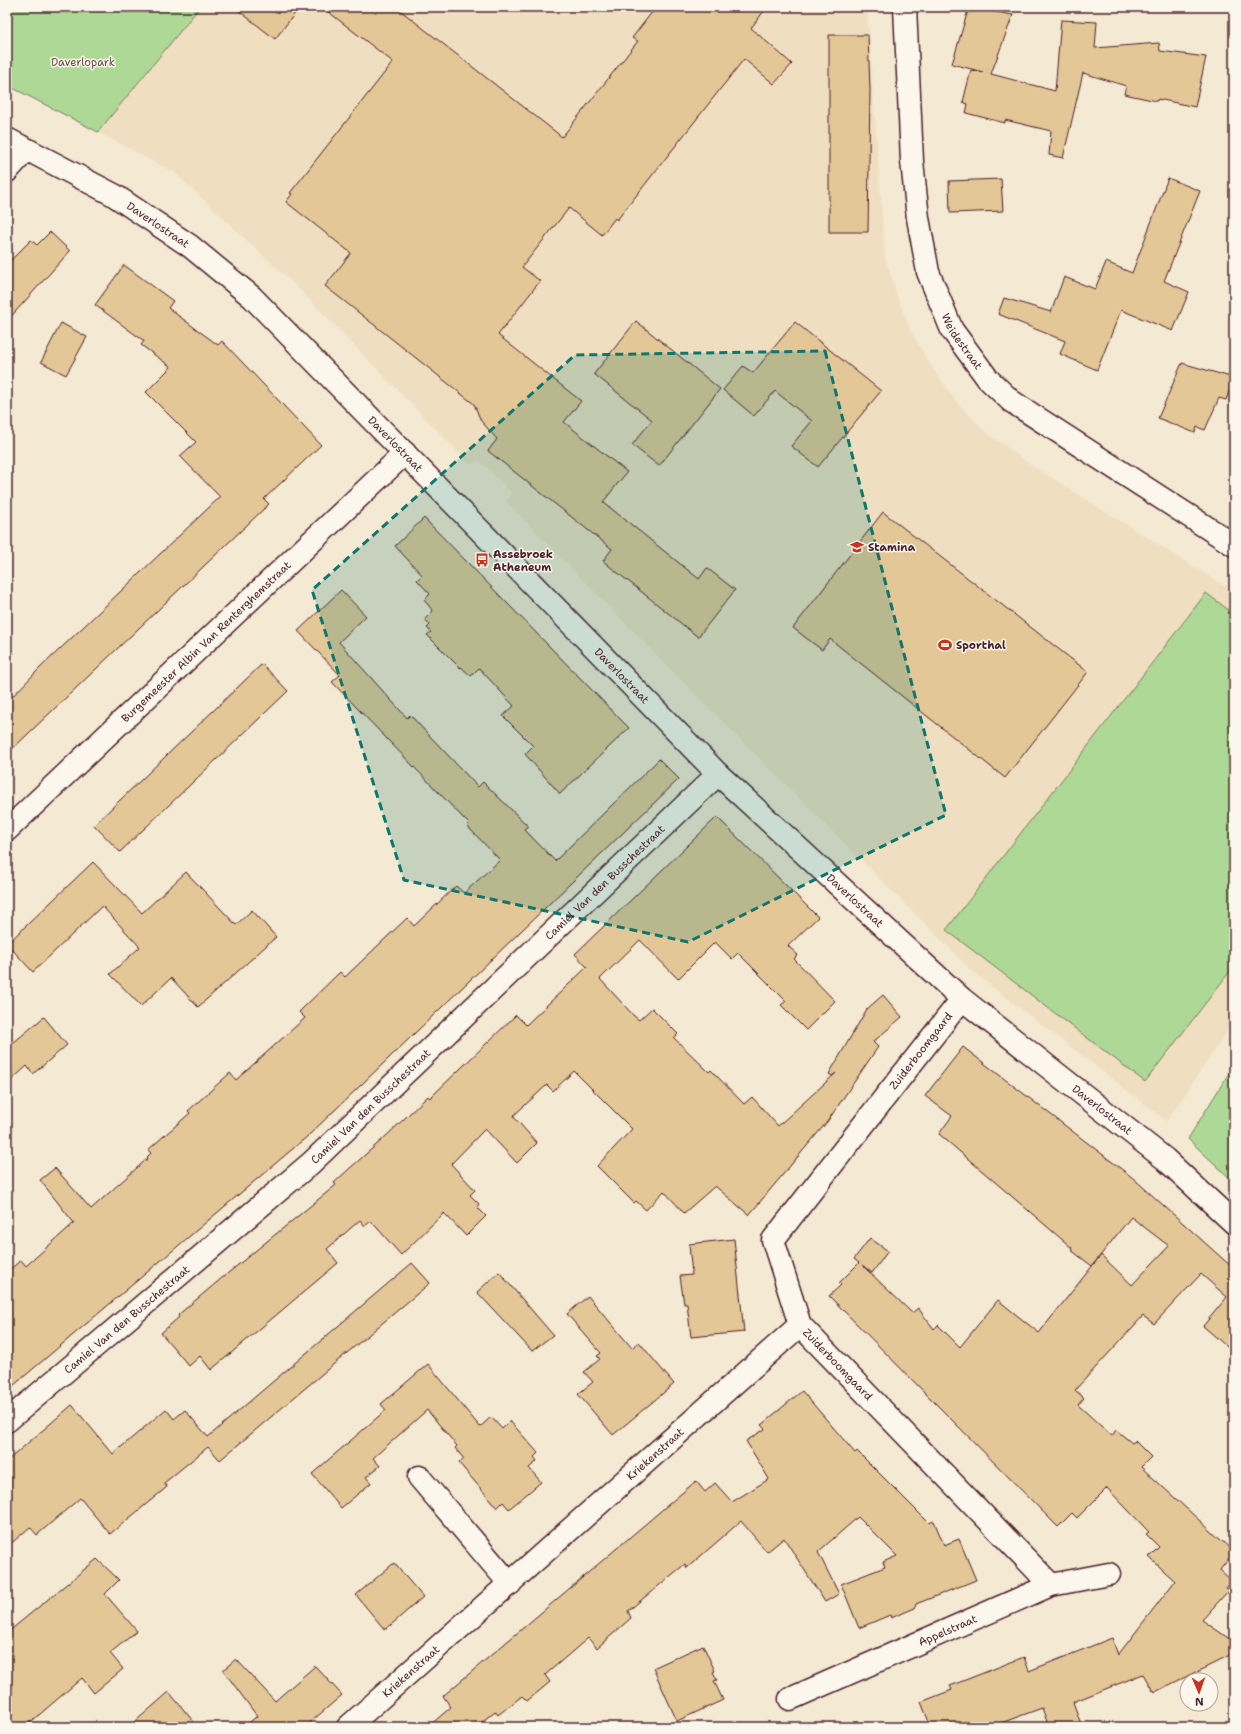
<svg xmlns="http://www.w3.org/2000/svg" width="1241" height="1734" font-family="'Shantell Sans',sans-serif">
<rect width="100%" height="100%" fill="#f4e9d2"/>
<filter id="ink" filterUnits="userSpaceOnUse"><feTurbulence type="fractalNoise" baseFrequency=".025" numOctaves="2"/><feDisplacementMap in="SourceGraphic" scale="8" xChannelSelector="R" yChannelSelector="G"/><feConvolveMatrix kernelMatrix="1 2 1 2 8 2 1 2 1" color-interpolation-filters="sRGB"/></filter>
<g filter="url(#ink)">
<polygon fill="#efdfc0" points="200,7 867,7 885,257 897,296 911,332 932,368 958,404 987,433 1028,463 1234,592 1234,1021 1167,1121 973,972 684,683 507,502 511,492 480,461 470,464 296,286 175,173 98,132"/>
<g fill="#aed895" stroke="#7c7c60">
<polygon points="7,7 200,7 98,132 7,85"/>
<polygon points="1206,593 1234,614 1234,966 1145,1082 946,930"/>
<polygon points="1234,1065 1234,1182 1188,1139"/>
</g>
<g fill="#e3c797" stroke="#4a1f2b">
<polygon points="234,7 300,7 275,39"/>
<polygon points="322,7 396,7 562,137 638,41 632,38 656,7 767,7 751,28 792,64 774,84 744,59 617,220 615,218 602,235 569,208 522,267 540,281 498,335 581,401 564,422 627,472 603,502 699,579 707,568 735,590 698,637 603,561 612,549 488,451 497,439 481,421 474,404 325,286 351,253 286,202 292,194 290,193 393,62"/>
<polygon points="969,7 1013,15 991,74 1055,91 1061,20 1097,22 1095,48 1159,43 1160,51 1206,57 1195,107 1158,99 1157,101 1124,94 1126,86 1083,73 1063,158 1049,155 1051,131 1005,120 1005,123 966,113 968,104 963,102 971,70 983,72 952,64"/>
<polygon points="829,35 868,35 870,90 868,232 829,232"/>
<polygon points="1168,178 1200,191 1164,281 1189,292 1173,331 1121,310 1097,370 1060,354 1065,341 998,314 1004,298 1051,312 1064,277 1095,289 1106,262 1132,273"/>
<polygon points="1001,179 1003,211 950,213 949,181"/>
<polygon points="50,232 70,251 7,321 7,264 31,240 37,245"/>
<polygon points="124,265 173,301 168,308 218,345 222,341 321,445 264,499 269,504 7,754 7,702 40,668 220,497 180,456 196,442 146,392 171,367 141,345 144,341 95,305"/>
<polygon points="636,321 720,389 659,466 632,445 652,420 594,374"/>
<polygon points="795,322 881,391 818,467 791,446 812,421 775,391 754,416 723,390 743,366 753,373"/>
<polygon points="61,323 87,337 66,375 41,362"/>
<polygon points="1182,363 1234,378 1226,400 1219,398 1205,430 1197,427 1195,433 1158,418"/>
<polygon points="883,512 1088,672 1005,778 830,639 822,650 793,628"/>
<polygon points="424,518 629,728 560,794 525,754 533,746 503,716 514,706 479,668 471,676 461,667 460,668 427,635 431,632 427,628 430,625 425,619 433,611 424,600 430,594 417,580 422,575 395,546"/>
<polygon points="341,590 366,616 339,642 407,718 410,715 478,787 483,782 528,826 524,829 555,861 659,759 679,779 309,1135 7,1391 7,1272 21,1260 26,1266 74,1223 40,1180 55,1168 91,1209 148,1158 147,1157 151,1153 148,1150 190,1113 188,1111 230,1073 236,1080 305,1018 299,1012 340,972 345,977 407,918 414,926 456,886 464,893 500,860 467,826 469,824 332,682 340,675 298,631"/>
<polygon points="262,664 288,691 120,852 94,825"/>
<polygon points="717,817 818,917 788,946 798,955 794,959 835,1001 806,1030 781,1005 786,1001 738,953 732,959 715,942 678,979 640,940 600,979 634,1016 639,1020 652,1008 678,1034 674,1038 709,1072 711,1070 744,1104 752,1097 778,1126 836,1073 832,1076 829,1074 867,1009 883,995 902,1017 873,1042 878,1047 827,1122 749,1215 715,1186 684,1213 664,1191 646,1210 636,1201 634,1203 597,1166 632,1129 574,1071 553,1091 547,1085 513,1116 537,1143 517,1163 485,1129 451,1164 475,1190 470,1195 479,1204 477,1207 486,1216 466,1236 444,1213 401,1255 371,1221 365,1226 360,1220 327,1249 338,1263 211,1370 200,1356 189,1366 161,1333 179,1317 178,1315 222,1278 336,1185 334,1183 349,1169 383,1139 428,1096 430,1098 516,1015 526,1025 587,967 575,954"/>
<polygon points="93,862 142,913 186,872 236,925 252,910 276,937 198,1007 171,978 141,1006 110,974 140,947 102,906 33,972 7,944"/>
<polygon points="44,1017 67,1045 33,1074 27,1066 7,1084 7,1048"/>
<polygon points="963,1047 1133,1178 1234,1269 1234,1353 1203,1326 1227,1297 1201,1274 1154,1324 1143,1316 1075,1390 1084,1398 1078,1405 1112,1436 1116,1430 1132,1443 1135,1441 1151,1457 1141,1467 1234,1552 1220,1570 1232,1581 1226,1588 1229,1590 1202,1620 1234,1642 1234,1653 1155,1692 1154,1690 1153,1691 1143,1674 1073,1702 1082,1727 1049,1727 1042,1708 990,1727 931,1727 921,1702 952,1690 950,1686 1024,1657 1029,1671 1112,1638 1118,1655 1175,1581 1149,1557 1159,1547 1146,1534 1149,1532 1107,1488 1077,1518 1072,1513 1058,1527 829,1296 841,1285 839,1283 859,1263 854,1259 870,1238 888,1251 872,1273 862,1265 912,1313 918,1308 934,1329 938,1325 960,1347 998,1300 1039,1333 1101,1255 1132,1285 1169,1246 1131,1217 1092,1266 1071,1250 1072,1248 939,1134 952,1116 925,1096"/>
<polygon points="734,1239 744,1332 691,1337 687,1304 684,1304 680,1276 692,1275 689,1244"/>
<polygon points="412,1263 430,1283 220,1460 208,1447 164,1483 167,1487 110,1534 80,1498 37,1535 30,1527 7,1547 7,1461 72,1405 113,1454 166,1409 174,1419 185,1410 208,1437"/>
<polygon points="499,1272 553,1335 532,1351 477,1292"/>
<polygon points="588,1296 632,1348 639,1342 674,1384 613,1435 578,1394 593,1382 584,1372 600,1359 597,1356 601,1353 567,1314"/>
<polygon points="428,1364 480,1427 491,1417 502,1429 510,1421 538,1453 534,1457 537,1461 529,1468 541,1482 509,1509 503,1502 497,1508 459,1463 464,1459 455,1448 457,1446 427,1410 373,1458 380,1466 366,1477 371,1483 341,1508 312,1474 386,1410 381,1404"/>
<polygon points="802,1391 855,1453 857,1451 929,1523 934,1521 944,1545 959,1539 976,1580 916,1604 915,1608 891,1618 890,1615 859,1628 841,1584 885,1567 883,1562 897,1556 858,1517 818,1552 839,1594 825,1602 784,1538 767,1552 741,1521 687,1568 685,1564 628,1611 631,1618 597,1648 588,1638 545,1675 550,1682 527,1701 522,1696 498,1715 495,1711 476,1727 428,1727 451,1707 443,1696 696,1481 705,1492 715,1483 732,1502 769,1479 746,1441 765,1429 761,1425"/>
<polygon points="97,1559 119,1580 105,1594 137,1631 110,1653 123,1669 94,1693 82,1678 25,1727 7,1727 7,1633"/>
<polygon points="394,1563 423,1597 385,1630 356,1595"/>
<polygon points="703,1645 715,1671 713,1672 717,1680 714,1681 723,1700 677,1721 653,1668"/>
<polygon points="236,1659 275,1701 315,1666 342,1695 305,1727 244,1727 257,1716 223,1670"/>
<polygon points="169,1692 198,1727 129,1727"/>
</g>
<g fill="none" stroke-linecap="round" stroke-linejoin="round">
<g stroke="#4a1f2b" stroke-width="25">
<g id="minor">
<path id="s1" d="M905,7L912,161L918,218L928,272L952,330L988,379L1011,401L1234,545"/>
<path id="s2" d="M7,139L114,195L190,246L252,297L718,774L962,999L1165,1159L1234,1223"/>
<polyline points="7,171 26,150"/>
<path id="s3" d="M7,830L405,453"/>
<path id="s4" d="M962,999L773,1240L800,1325L1051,1585"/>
<path id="s5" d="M7,1421L311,1163L718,774"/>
<polyline points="419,1477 510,1584"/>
<path id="s6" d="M790,1699L1051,1585L1109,1574"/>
<path id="s7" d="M348,1727L800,1325"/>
</g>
</g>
<use href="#minor" stroke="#fbf7ec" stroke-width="22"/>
</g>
</g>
<path fill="#0f766e" fill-opacity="0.2" stroke="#0f766e" stroke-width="3" stroke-dasharray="8 5" stroke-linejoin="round" d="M825,351L946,815L688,942L404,880L312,590L575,355Z"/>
<defs>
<g id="school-bare" transform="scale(1.08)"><path d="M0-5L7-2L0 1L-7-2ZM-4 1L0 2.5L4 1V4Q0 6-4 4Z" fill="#c8321e" stroke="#fbf7ec" stroke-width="2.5" paint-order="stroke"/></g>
<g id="bus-bare" transform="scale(1.08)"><path d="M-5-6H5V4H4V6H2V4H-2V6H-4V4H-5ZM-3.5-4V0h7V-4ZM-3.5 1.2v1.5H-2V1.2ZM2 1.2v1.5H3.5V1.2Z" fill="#c8321e" stroke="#fbf7ec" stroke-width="2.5" paint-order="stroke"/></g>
<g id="stadium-bare" transform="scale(1.08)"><path d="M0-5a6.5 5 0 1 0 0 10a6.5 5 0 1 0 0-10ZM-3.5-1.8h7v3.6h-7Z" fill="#c8321e" stroke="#fbf7ec" stroke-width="2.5" paint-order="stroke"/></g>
</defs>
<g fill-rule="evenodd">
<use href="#school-bare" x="857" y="547"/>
<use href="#bus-bare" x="482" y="560"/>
<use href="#stadium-bare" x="945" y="645"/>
</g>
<g text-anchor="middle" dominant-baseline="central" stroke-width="3" stroke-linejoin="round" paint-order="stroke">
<g font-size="11" fill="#634d46" stroke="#fbf7ec">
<text x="83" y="62">Daverlopark</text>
</g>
<g font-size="11" fill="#4a1f2b" stroke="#fbf7ec">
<text stroke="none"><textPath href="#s2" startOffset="174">Daverlostraat</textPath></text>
<text stroke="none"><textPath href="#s1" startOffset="344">Weidestraat</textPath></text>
<text stroke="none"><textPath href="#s2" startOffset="498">Daverlostraat</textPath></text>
<text stroke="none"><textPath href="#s3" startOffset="274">Burgemeester Albin Van Renterghemstraat</textPath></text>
<text stroke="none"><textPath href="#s2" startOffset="822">Daverlostraat</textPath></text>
<text stroke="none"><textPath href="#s5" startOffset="805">Camiel Van den Busschestraat</textPath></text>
<text stroke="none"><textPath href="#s2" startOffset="1146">Daverlostraat</textPath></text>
<text transform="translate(921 1051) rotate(-52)">Zuiderboomgaard</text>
<text stroke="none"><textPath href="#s5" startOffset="481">Camiel Van den Busschestraat</textPath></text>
<text stroke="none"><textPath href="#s2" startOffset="1470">Daverlostraat</textPath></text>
<text stroke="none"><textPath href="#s5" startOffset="157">Camiel Van den Busschestraat</textPath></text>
<text stroke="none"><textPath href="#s4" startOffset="450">Zuiderboomgaard</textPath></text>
<text stroke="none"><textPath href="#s7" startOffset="411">Kriekenstraat</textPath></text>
<text stroke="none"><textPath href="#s6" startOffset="172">Appelstraat</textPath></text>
<text stroke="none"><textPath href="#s7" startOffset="84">Kriekenstraat</textPath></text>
</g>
<g font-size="11" font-weight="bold" fill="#4a1f2b" stroke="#fbf7ec" text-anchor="start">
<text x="868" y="547">Stamina</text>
<text x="493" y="554">Assebroek<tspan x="493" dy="13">Atheneum</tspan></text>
<text x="956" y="645">Sporthal</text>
</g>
</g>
<rect width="1241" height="1734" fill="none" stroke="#fbf7ec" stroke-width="24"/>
<rect x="12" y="12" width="1217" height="1710" fill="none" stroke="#4a1f2b" stroke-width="1.5" filter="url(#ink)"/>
<g transform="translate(1199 1692) rotate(178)"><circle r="19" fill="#fbf7ec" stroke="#b4a19f"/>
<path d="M0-3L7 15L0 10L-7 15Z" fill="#c8321e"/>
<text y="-6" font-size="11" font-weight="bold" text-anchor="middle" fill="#4a1f2b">N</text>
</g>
</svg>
